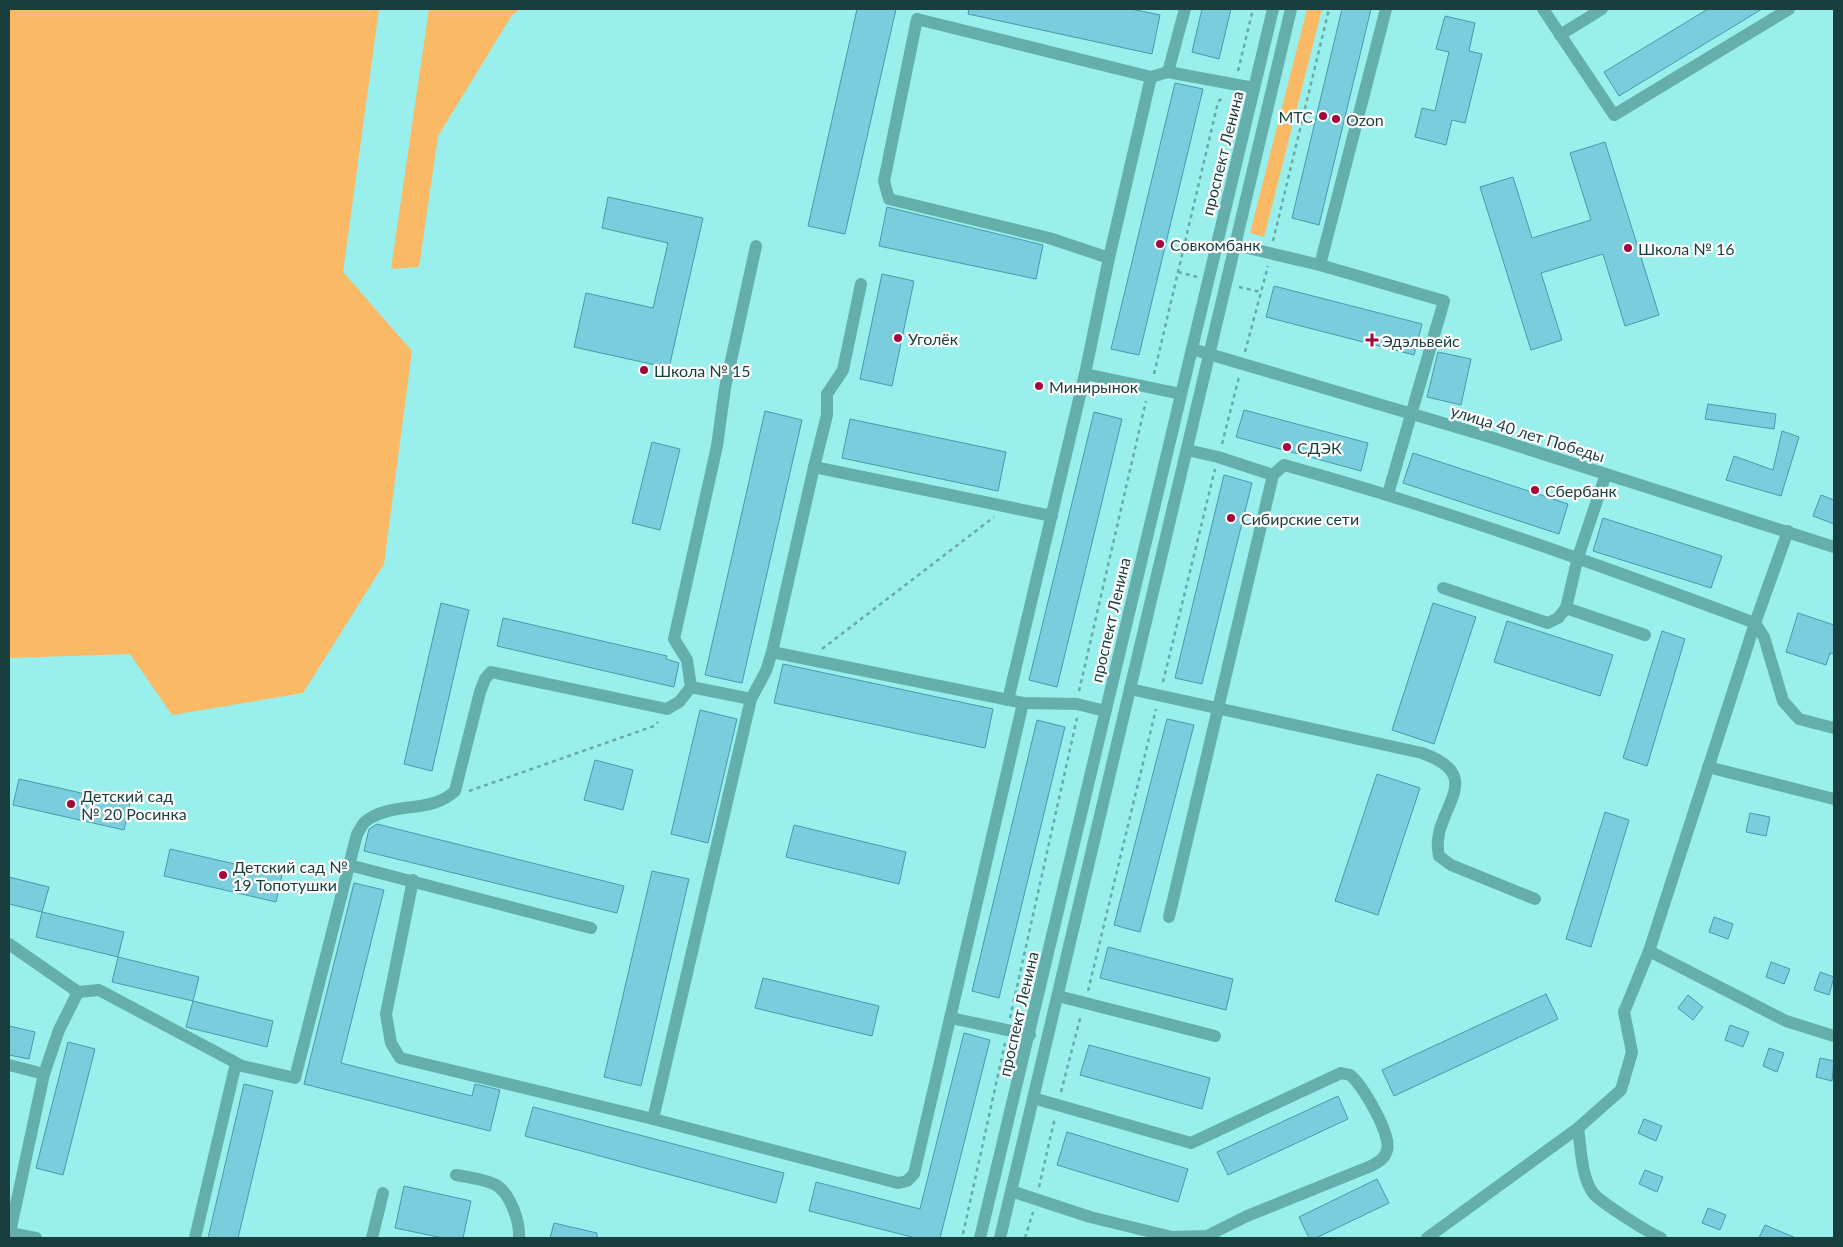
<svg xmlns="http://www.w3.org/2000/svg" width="1843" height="1247" font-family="Lato,sans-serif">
<rect width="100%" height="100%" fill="#99efeb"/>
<g fill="#fab965">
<polygon points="9,9 379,9 343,272 412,351 384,564 303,693 172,715 130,654 9,658"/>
<polygon points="429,9 521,9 512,15 438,136 419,267 391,269"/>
<polygon points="1307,9 1322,9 1264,237 1250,233"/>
</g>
<g fill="#7acddd" stroke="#469aaa">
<polygon points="857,9 896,9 845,234 808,226"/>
<polygon points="969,9 1131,9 1160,15 1152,54 968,14"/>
<polygon points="1202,9 1231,9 1219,59 1192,52"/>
<polygon points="1342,9 1371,9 1319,225 1292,218"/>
<polygon points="1708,9 1762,9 1619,96 1604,72"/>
<polygon points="1445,16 1475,23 1469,51 1482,54 1465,123 1452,120 1446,145 1415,137 1422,108 1435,111 1449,52 1436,49"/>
<polygon points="1175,83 1203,89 1139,355 1111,349"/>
<polygon points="1605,142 1659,315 1625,326 1603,254 1541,273 1562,340 1531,350 1480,187 1513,177 1532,238 1591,220 1570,153"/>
<polygon points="608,197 703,218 669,368 574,347 586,293 653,308 668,243 602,228"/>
<polygon points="887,207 1043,245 1036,279 879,246"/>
<polygon points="882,274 914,281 892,386 860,379"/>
<polygon points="1274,286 1422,324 1414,355 1266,317"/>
<polygon points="1438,352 1471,359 1461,405 1427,397"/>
<polygon points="1708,404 1776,414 1774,429 1705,419"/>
<polygon points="1244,410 1368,443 1361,471 1236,437"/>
<polygon points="765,411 802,420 742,683 705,675"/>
<polygon points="1094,412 1122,419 1057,687 1029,680"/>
<polygon points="850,419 1006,452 998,491 842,458"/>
<polygon points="1782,431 1799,437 1781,496 1726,480 1734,456 1773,470"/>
<polygon points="652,442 680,449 660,530 632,523"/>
<polygon points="1413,453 1568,504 1559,534 1403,483"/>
<polygon points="1224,475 1252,483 1202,684 1175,678"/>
<polygon points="1821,495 1834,500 1834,524 1813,516"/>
<polygon points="1603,518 1722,556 1711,588 1593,551"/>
<polygon points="441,603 469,610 432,771 404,764"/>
<polygon points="1433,603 1476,617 1434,744 1392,730"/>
<polygon points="1798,613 1834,625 1834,654 1830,653 1826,665 1786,652"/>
<polygon points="503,618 667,656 666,659 679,663 674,687 497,646"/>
<polygon points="1507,621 1613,655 1600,696 1494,662"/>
<polygon points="1662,631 1685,639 1647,766 1623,758"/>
<polygon points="783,664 993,709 985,748 774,703"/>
<polygon points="700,710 737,719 708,843 671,834"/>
<polygon points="1167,719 1194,725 1140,932 1114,925"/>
<polygon points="1037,720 1065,727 999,998 972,991"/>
<polygon points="595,760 633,770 623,810 584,800"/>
<polygon points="1377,774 1420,788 1378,915 1335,901"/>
<polygon points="19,779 130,804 124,830 13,805"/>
<polygon points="1605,812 1629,820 1591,947 1566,939"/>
<polygon points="1750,813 1770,817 1766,836 1746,832"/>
<polygon points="377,824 624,886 617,913 364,851 369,829"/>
<polygon points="794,825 906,852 899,884 786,857"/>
<polygon points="170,849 282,875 276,902 164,876"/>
<polygon points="652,871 689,879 641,1086 604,1077"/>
<polygon points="9,877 49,887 42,912 9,904"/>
<polygon points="354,883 384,890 341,1063 472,1096 475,1084 500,1090 490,1131 304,1084"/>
<polygon points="42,912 124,932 118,957 36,937"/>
<polygon points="1714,917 1733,924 1728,939 1709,932"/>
<polygon points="1108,947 1233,979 1226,1010 1100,978"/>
<polygon points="118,957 199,977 193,1001 112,982"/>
<polygon points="1771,962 1790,969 1784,984 1766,977"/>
<polygon points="1820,972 1834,977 1829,995 1814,990"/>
<polygon points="763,978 879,1006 872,1036 755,1008"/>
<polygon points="1546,994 1558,1019 1394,1096 1382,1070"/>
<polygon points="1688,995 1703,1007 1693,1020 1678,1008"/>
<polygon points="193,1001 273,1021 267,1047 186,1027"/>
<polygon points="1730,1025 1749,1032 1743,1047 1725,1040"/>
<polygon points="9,1026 35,1032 29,1059 9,1055"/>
<polygon points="964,1033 990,1040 940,1238 916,1238 809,1211 816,1182 920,1209"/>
<polygon points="68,1042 95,1049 63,1175 36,1168"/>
<polygon points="1089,1045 1210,1078 1202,1109 1080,1075"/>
<polygon points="1769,1048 1784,1053 1777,1072 1763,1066"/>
<polygon points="1820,1058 1834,1061 1832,1081 1816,1077"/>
<polygon points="244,1084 273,1091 238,1238 208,1238"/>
<polygon points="1338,1096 1348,1119 1228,1175 1217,1152"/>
<polygon points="533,1107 784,1173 776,1203 525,1136"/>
<polygon points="1644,1119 1662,1126 1656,1141 1638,1133"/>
<polygon points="1067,1132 1188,1169 1178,1202 1057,1165"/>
<polygon points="1645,1170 1663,1177 1657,1192 1639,1184"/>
<polygon points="1377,1179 1389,1203 1316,1238 1309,1238 1299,1217"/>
<polygon points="404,1186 471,1201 463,1238 443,1238 395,1228"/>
<polygon points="1708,1208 1726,1215 1720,1230 1702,1223"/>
<polygon points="554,1223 597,1233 597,1238 550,1238"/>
<polygon points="1765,1225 1796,1238 1759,1238"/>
</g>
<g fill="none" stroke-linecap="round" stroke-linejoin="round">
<g stroke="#68aba8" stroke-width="2.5" stroke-dasharray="4 4" stroke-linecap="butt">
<polyline points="1238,71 1253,9"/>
<polyline points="1273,241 1329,9"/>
<polyline points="1178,272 1197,277"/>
<polyline points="1239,287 1261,292"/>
<polyline points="1245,352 1268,266"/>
<polyline points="1154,374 1218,102 1223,97"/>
<polyline points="1222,444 1239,377"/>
<polyline points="822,649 994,517"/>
<polyline points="1163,682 1215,469"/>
<polyline points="1079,691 1146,401"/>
<polyline points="469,791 654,726 658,722"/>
<polyline points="1088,991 1156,709"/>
<polyline points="1010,1018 1077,718"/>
<polyline points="1061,1092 1081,1015"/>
<polyline points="1039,1187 1055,1117"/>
<polyline points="963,1234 1005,1043"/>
<polyline points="1025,1238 1033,1212"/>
</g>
<g stroke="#64afac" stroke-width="12">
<polyline points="1185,9 1168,72 1254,88"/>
<polyline points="1543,9 1614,115 1789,9"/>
<polyline points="1560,35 1602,9"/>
<polyline points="1151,77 1109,258 1085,374 1181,394"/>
<polyline points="1235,245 1320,265 1444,301 1388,494"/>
<polyline points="1109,258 1049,238 889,199 884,181 917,19 1151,77 1168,72"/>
<polyline points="1320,265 1386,9"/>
<polyline points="1192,349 1490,437 1834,547"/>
<path d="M1187,450L1218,457L1273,475L1284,465C1444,509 1600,565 1755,623L1764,637L1783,701L1799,719L1834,728"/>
<polyline points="814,467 827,415 827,394 843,370 861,284"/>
<polyline points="1052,516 814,467 772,652 1023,703 1077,704 1105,711"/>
<polyline points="1443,588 1548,623 1558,618 1566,608 1578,557 1606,474"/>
<polyline points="1566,608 1645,635"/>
<polyline points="691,687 687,660 674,639 717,446 725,388 756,246"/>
<path d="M1130,689L1422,753C1492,778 1428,811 1439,856L1451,865L1535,899"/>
<polyline points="1008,700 1085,374"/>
<polyline points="1708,767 1834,799"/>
<polyline points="349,865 591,928"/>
<polyline points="413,880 386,1014 391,1043 400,1058 653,1119 898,1183 907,1181 914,1174 1023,703"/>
<polyline points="1169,917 1273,475"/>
<path d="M9,944L78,992L99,990L242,1066L295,1078L357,834C360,830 362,824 366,821C392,801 431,814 455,791L480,692L485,679L491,672L667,709L679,702L691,687L751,699L766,671L772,652"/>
<polyline points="1649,951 1786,1021 1834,1036"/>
<polyline points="1058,996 1215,1036"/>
<polyline points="951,1018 1030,1035"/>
<polyline points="9,1065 44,1074"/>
<polyline points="653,1119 751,699"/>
<path d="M1578,1128C1581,1148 1581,1176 1593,1193C1600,1202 1649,1233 1661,1238"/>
<path d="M456,1175C468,1177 483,1179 494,1184C510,1191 520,1222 519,1238"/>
<path d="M1011,1191L1090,1217L1172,1237L1207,1236L1247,1216L1371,1166C1378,1162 1385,1159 1387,1150C1392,1135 1362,1084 1350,1075L1341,1073L1191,1143L1033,1098"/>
<polyline points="9,1233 36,1238"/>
<polyline points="9,1237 44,1074 59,1030 78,992"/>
<polyline points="195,1238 236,1063"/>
<polyline points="372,1238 383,1193"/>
<polyline points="980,1238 1273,9"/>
<polyline points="1000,1238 1291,9"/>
<polyline points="1427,1238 1578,1128 1621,1090 1632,1052 1624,1012 1649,951 1755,623 1788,531"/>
</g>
</g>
<g fill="#a3073d" stroke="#fefefe" stroke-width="2">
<circle cx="1323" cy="116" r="5"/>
<circle cx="1336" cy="119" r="5"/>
<circle cx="1160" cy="244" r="5"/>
<circle cx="1628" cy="248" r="5"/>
<circle cx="898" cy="338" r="5"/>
<path d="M1369.5 332.5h5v5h5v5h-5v5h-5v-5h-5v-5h5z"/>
<circle cx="644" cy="370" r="5"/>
<circle cx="1039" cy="386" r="5"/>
<circle cx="1287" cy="447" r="5"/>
<circle cx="1535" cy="490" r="5"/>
<circle cx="1231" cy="518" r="5"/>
<circle cx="71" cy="804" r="5"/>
<circle cx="223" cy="875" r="5"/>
</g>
<g text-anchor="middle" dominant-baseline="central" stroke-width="4.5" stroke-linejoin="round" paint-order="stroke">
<g font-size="16" fill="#1a3e3d" stroke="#fefefe" text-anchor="start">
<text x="1313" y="116" text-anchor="end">МТС</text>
<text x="1346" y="119">Ozon</text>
<text x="1170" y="244">Совкомбанк</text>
<text x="1638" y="248">Школа № 16</text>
<text x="908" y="338">Уголёк</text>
<text x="1382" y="340">Эдэльвейс</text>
<text x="654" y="370">Школа № 15</text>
<text x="1049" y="386">Минирынок</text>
<text x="1297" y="447">СДЭК</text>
<text x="1545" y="490">Сбербанк</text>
<text x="1241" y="518">Сибирские сети</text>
<text x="81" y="795">Детский сад<tspan x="81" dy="18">№ 20 Росинка</tspan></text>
<text x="233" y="866">Детский сад №<tspan x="233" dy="18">19 Топотушки</tspan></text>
</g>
<g font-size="16" fill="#1a3e3d" stroke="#fefefe">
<text transform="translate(1222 153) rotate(-76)">проспект Ленина</text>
<text transform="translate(1528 433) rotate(17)">улица 40 лет Победы</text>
<text transform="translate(1110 620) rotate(-77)">проспект Ленина</text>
<text transform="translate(1018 1014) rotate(-77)">проспект Ленина</text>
</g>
</g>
<rect width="1843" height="1247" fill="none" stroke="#1a3e3d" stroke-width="20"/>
</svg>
